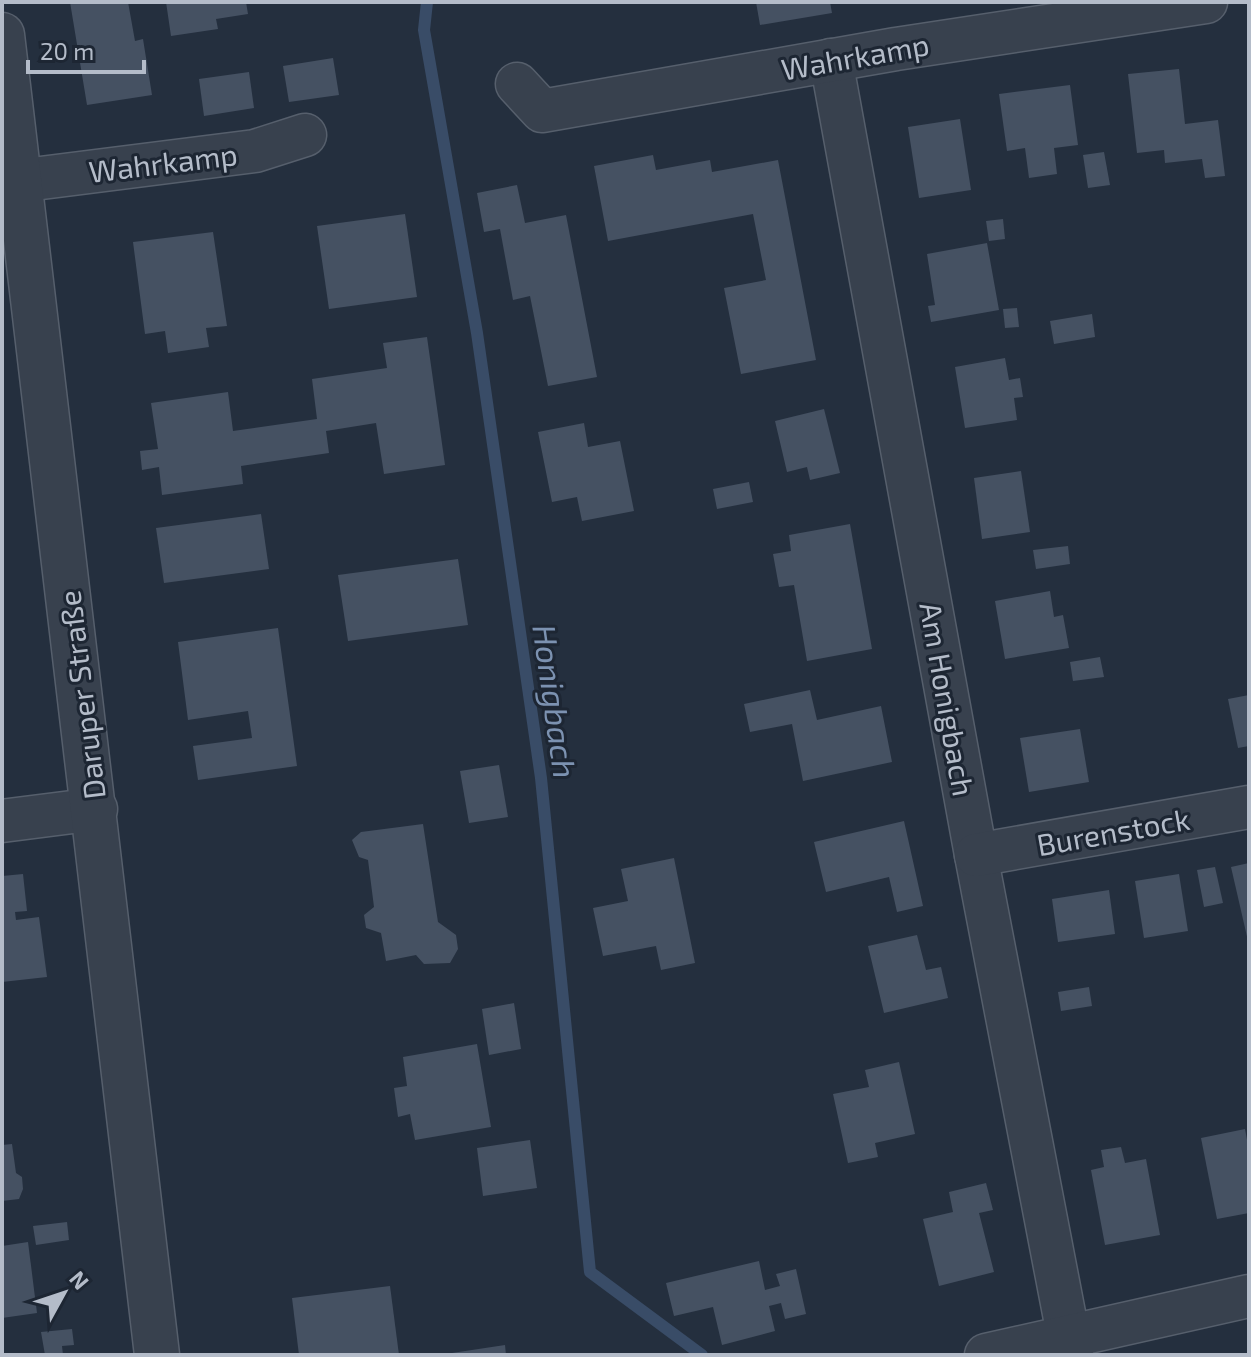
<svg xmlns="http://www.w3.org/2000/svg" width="1251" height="1357" font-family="'Exo 2',sans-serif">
<rect width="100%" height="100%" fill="#242f3e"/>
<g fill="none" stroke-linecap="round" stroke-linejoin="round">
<polyline stroke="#394c67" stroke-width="12" points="427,2 424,30 477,333 541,778 590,1272 702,1355"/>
</g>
<g fill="#455162">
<polygon points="70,2 128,2 135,41 143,39 152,95 87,105"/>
<polygon points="166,2 246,2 248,14 216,19 218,29 171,36"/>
<polygon points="756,2 830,2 832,13 760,25"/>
<polygon points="333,58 339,95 289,102 283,66"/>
<polygon points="1179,69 1185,124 1218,120 1225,176 1205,178 1202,159 1165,163 1164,150 1137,153 1128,74"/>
<polygon points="249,72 254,108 204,116 199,79"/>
<polygon points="1070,85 1078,145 1054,148 1057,174 1029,178 1025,148 1007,151 999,94"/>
<polygon points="960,119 971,190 919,198 908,127"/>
<polygon points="1104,152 1110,185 1088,188 1083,155"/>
<polygon points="653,155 656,170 710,160 712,172 778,160 816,360 741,374 724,288 766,280 753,214 608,241 594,166"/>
<polygon points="517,185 525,223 566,215 597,377 548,386 530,296 513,300 500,229 484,232 477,193"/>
<polygon points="405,214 417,297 329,309 317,226"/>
<polygon points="1003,219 1005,239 989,241 986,221"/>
<polygon points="213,232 227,326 206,328 209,347 168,353 165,331 145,334 133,242"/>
<polygon points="987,243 999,310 931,322 928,306 935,305 927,254"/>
<polygon points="1017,308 1019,327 1005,328 1003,309"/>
<polygon points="1092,314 1095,337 1054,344 1050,321"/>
<polygon points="427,337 445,465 384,474 376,423 326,431 329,453 241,466 243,484 162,495 159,467 142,470 140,451 158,449 151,403 228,392 233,431 317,419 312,379 387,368 383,343"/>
<polygon points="1005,358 1009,380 1020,378 1023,397 1014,398 1017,420 965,428 955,367"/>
<polygon points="824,409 840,473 810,480 807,467 787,472 775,421"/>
<polygon points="584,423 588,447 620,441 634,511 582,521 577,497 552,502 538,432"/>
<polygon points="1021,471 1030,532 982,539 974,478"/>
<polygon points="749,482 753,502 717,509 713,489"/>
<polygon points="261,514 269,569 164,583 156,528"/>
<polygon points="850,524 872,649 807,661 794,585 779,587 773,554 791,551 789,535"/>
<polygon points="1068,546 1070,564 1036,569 1033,550"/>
<polygon points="458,559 468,625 348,641 338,575"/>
<polygon points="1050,591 1054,617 1063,615 1069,648 1005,659 995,601"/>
<polygon points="278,628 297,766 198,780 193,746 252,738 248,711 188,720 178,642"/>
<polygon points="1100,657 1104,677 1073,681 1070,662"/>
<polygon points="810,690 817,720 881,706 892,762 803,781 792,724 750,732 744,704"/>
<polygon points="1249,695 1249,746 1238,748 1228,699"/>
<polygon points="1080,729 1089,782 1029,792 1020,738"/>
<polygon points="499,765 508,817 469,823 460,771"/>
<polygon points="904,821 923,906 897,912 889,877 826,892 814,842"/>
<polygon points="423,824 438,922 456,935 458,949 450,963 424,964 416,955 386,961 381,933 366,928 364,915 374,907 368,860 359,857 352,840 361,832"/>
<polygon points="674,858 695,963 661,970 656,946 603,956 593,908 628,901 621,869"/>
<polygon points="1249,863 1249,941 1248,941 1231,867"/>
<polygon points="1215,867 1223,903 1204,907 1197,870"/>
<polygon points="23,874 27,911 15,912 16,920 39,917 47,977 2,982 2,876"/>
<polygon points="1179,874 1188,931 1144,938 1135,881"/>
<polygon points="1109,890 1115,934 1058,942 1052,899"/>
<polygon points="917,935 926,970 941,967 948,998 884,1013 868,946"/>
<polygon points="1089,987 1092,1006 1061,1011 1058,992"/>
<polygon points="514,1003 521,1049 489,1055 482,1009"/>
<polygon points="477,1044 491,1127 415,1140 410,1114 398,1117 394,1088 407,1086 403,1057"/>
<polygon points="899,1062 915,1134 875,1143 878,1157 848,1163 833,1094 869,1087 865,1070"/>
<polygon points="1245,1129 1249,1150 1249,1213 1217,1219 1201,1138"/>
<polygon points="530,1140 537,1188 483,1196 477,1148"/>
<polygon points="12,1144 16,1173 22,1177 23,1189 19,1199 2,1201 2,1145"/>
<polygon points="1121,1147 1125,1163 1146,1159 1160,1235 1105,1245 1091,1170 1104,1167 1101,1150"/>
<polygon points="986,1183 993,1210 979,1213 994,1272 939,1286 923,1219 953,1212 949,1192"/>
<polygon points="67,1222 69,1240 36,1245 33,1226"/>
<polygon points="28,1242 37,1313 2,1318 2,1246"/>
<polygon points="759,1261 765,1290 780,1286 776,1274 796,1269 806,1314 785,1319 781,1303 769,1306 775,1331 722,1345 713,1307 674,1316 666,1283"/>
<polygon points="390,1286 399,1355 299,1355 292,1298"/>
<polygon points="72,1329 74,1345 62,1346 63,1355 45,1355 41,1332"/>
<polygon points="505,1345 506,1355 452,1355 452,1353"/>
</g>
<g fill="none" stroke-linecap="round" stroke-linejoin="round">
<g stroke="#565f6c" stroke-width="45">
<g id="minor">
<polyline points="831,60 976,855 1072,1355"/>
<polyline points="517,84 542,111 896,49 1206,2"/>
<polyline points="2,183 255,151 305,135"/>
<polyline points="2,821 96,809"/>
<polyline points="976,855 1249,807"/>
<polyline points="986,1355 1249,1296"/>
</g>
</g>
<g stroke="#565f6c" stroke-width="47">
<polyline id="tertiary" points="2,35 157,1355"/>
</g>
<use href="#minor" stroke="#38414e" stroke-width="42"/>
<use href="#tertiary" stroke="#38414e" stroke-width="44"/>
</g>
<g text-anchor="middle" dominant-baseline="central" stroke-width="6" stroke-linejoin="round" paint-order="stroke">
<g font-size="30" fill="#b4bcc9" stroke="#1d2633">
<text transform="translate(855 56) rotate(-10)">Wahrkamp</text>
<text transform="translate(163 162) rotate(-7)">Wahrkamp</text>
<text transform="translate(81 695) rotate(-97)">Daruper Straße</text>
<text transform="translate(948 699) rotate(80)">Am Honigbach</text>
<text transform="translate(1113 831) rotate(-10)">Burenstock</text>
</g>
<g font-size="32" font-style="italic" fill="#7c92b1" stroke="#1d2633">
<text transform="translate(556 701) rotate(82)">Honigbach</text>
</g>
</g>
<rect width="1251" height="1357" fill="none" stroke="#b4bcc9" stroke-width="8"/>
<g transform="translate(64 1293) rotate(50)" stroke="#1d2633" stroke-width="6" paint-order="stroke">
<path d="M0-6L14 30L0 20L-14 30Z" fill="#b4bcc9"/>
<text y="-12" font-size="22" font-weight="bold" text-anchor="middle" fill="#b4bcc9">N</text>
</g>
<path d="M28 60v12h116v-12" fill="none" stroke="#b4bcc9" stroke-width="4"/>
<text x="40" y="60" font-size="24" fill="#b4bcc9" stroke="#1d2633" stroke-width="6" paint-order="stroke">20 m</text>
</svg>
